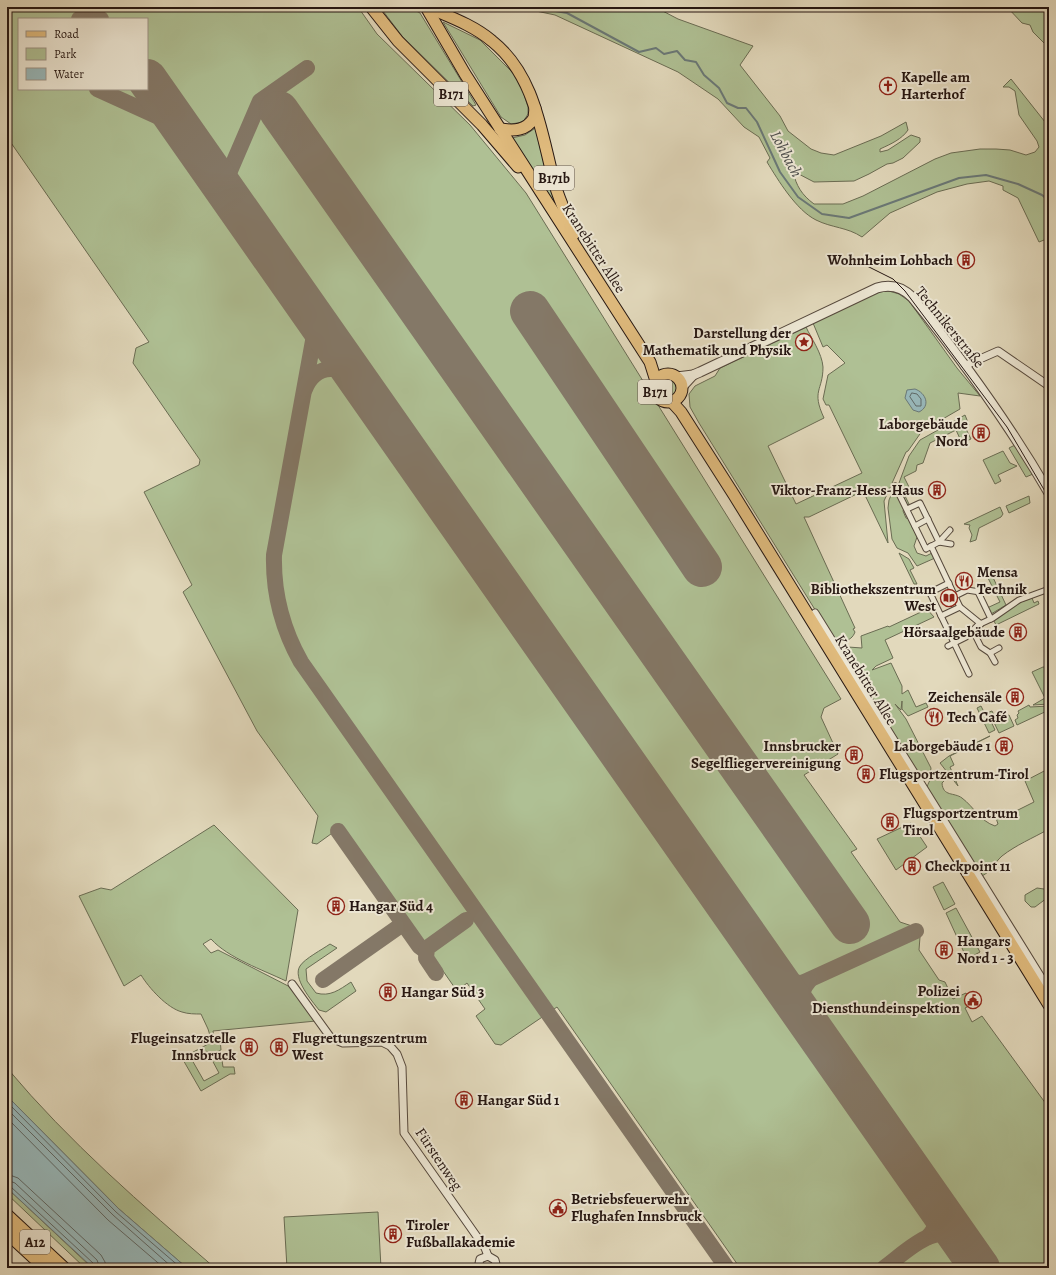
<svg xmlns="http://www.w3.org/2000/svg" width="1056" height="1275" font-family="Alegreya,serif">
<rect width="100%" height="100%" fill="#e2d9bc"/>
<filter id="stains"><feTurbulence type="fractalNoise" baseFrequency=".005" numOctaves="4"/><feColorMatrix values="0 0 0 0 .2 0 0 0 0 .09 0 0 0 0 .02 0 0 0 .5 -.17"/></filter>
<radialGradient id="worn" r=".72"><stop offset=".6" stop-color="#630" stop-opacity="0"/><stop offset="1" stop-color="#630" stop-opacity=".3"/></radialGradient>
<g fill="#afc094" stroke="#6a6c53" fill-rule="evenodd">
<path d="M12,7H358L377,34L470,125L526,193L841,699L824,708L821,717L838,754L804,775L857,849L851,852L900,922L912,926L916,931L920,937L919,950L939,980L945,982L953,999L966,993L970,1002L968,1003L969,1006L965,1008L972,1022L982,1016L1049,1108V1268H740L557,1007L501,1045L495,1044L476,1016L485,1009L467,983L457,991L342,826L317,844L312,843L318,816L257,731L183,592L192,585L144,492L199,465L200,460L133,363L136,348L149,342L7,137V29ZM19,19H147V89H19Z"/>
<polygon points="380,7 409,7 420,13 476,105 473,106 402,36"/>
<path d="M517,7H655L678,19L753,46L740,65L780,116L788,131L811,149L821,153L834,155L881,136L906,122L908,130C902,139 891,144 880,149V152L888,150L911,135L920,138V142L903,158L893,163L887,164L869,174L854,181L814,182L793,171C796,186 802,195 814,204H843L863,196L935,159L951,153L980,149H996L1010,150L1026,155L1035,152L1039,147L1037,141L1019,115L1015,91L1009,87H1003L1011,79L1049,127V238L1039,242L1018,198L1003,190V186L989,181L967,184L937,192L890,213L862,237C847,227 832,228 816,220C796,210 778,180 767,162L770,158L759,137L744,127L718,99L678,72L555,15Z"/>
<polygon points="1007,7 1049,7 1049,48 1033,32 1030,25 1022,23"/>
<polygon points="443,22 480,40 519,79 528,107 528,114 523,122 511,124 501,117"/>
<polygon points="537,127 559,208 557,208 512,138 525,135"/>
<path d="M889,291L899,294L909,301L957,368L980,396L958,393L960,409L922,431L908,451L906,452L884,501L888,543L863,491L809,517H804L855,628L853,629L855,632C851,643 840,642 832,637L699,423L690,407L689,394L695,386L715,376L720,368L806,327C811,338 822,353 823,367C823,391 811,390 824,418L768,446L796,504L862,473L829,405H826L823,399L828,375L845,363L827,345L823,347L813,323L878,292Z"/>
<circle cx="668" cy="387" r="10"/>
<polygon points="965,415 969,425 965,427 971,439 962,443 956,430 930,443 923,463 917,465 916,471 904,477 910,489 903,492 909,504 907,505 900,491 899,483 909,456 920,440"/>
<polygon points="1015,445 1033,474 1026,477 1009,448"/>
<polygon points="1003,451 1010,463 1017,466 998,475 1001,481 995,484 983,460"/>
<polygon points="895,492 904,508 903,511 906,518 909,519 917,537 914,546 917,553 926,556 932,553 935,558 917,566 908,553 897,548 892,539 888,508 889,500 892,493"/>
<polygon points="1029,496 1030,503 1009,513 1006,506"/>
<polygon points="1000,507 1003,514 1001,517 979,528 976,540 970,542 972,535 969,528 970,525 964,524"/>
<polygon points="899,553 909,559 914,568 910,570 917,584 914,584"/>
<polygon points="989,569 1006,605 991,614 987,608 1000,602 985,572"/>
<polygon points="1032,598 1034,603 1038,601 1039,604 996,625 993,619 1021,602"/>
<polygon points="926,608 934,617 885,640 893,658 876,666 872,670 891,663 902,686 902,694 908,690 916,707 926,703 928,707 908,716 902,709 902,701 901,710 895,704 906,719 931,768 930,775 923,780 921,779 843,653 848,647 862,648 861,636 888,626 889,627 921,612 921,610"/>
<polygon points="1043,667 1049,667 1049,704 1033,705 1045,698 1032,672"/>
<polygon points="1029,705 1030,707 1049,706 1049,710 1017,725 1015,720 1018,718 1017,715 1019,713 1018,711"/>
<polygon points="981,706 985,714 987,713 995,730 989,733 977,708"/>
<polygon points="992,711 997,721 1009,715 1014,726 999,733 989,712"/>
<polygon points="990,736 950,756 954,765 950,767 958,786 940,763 949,756"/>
<path d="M1048,769L1049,829C1033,838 1016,845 1002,856C993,864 993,870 982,876L927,787C929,781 933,773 940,772L946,779L942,783C943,797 954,792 962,798C974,807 980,821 995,826L998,824L995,815L999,810L1012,813L1034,802L1025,781Z"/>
<polygon points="911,823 927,847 896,870 877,839"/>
<path d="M214,825L298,910L286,981C263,970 228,958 211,939L203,944L211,953L218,950L294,989L316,1021L213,1031L214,1039L220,1038L221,1050L210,1056L207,1051L192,1060L204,1081L219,1073L211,1058L221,1053L223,1067H234L235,1074H230L201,1091L182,1058L212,1042L208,1029L201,1014C195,1014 188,1014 182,1012C167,1008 149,988 141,975L124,986L79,896L101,888L111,890Z"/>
<polygon points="943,882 955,904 944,910 933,887"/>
<polygon points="1037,888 1044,889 1047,893 1047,898 1035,907 1031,907 1025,901 1025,895"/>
<polygon points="956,908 980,952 967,959 946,913"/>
<path d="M330,944L337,948L306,969L307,981L316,993C330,997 339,990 351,982L356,991L326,1012L319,1010C312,1001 292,978 300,966C304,959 323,949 330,944Z"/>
<path d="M7,1068C69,1142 142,1205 215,1268H187L119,1209L7,1096Z"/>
<polygon points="7,1188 89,1265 93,1268 85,1268 7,1194"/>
<polygon points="378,1212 381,1268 287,1268 284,1217"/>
</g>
<g fill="#98b8ba" stroke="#6a7877">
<path d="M915,389C926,393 931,406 919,412L913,410L905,398L907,390Z"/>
<polygon points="7,1096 119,1209 187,1268 93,1268 7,1188"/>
</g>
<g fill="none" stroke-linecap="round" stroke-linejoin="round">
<g stroke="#5f6866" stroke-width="1">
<polygon points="912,393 917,394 921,399 921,406 916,406 910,397"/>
<polyline points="7,1102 116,1212 181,1268"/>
<polyline points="7,1109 113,1215 173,1268"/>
<polyline points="7,1118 108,1220 164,1268"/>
<polyline points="7,1174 18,1178 101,1255 105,1262 106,1268"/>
<polyline points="7,1180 15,1183 97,1260 100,1268"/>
<polyline points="7,1185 11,1187 93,1263 95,1268"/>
</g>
<polyline stroke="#6a7877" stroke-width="2" points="532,7 567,13 639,52 656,48 664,54 677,51 685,60 696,62 704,75 719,88 727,103 738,108 746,108 757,122 780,172 798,197 822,214 849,218 959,178 986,175 1018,184 1042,195 1049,201"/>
<g stroke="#847867" stroke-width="16">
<path d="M79,19C87,15 93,15 101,19"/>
<polyline points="97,89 174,124 185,132"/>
<polyline points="223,187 260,101 307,68"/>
<path d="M307,307L314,320L315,330L274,555C273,594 282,628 301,662L727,1268"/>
<path d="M305,389C316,362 343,365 361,383"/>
<polyline points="338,831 419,946 423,949 427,948"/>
<polyline points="773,972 786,982 802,983 916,931"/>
<polyline points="436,973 426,958 427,948 466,920"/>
<polyline points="323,980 397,928"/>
<path d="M808,1022C801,1007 797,995 809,981"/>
<path d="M928,1237C939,1225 940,1214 932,1199"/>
<path d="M884,1268C905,1253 939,1216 963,1244"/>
</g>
<g stroke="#847867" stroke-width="40">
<polyline points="147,79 980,1268"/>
<polyline points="279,111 850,924"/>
<polyline points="530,311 702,567"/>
</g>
<g stroke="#55483c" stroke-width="7">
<g id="pedestrian">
<polyline points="895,486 926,549 939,542 920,503 907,509"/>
<polyline points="915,526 928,519"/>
<polyline points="939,542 950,530"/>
<polyline points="939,542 951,544"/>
<polyline points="931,546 960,607 981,624"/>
<polyline points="978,592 991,619"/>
<polyline points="929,593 949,583"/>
<polyline points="930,593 969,674"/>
<polyline points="955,596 967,590 980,592"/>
<polyline points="941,616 960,607"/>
<polyline points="973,631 981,647 990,653 995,662"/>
<polyline points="948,646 966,637 978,625 993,618 1019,600 1049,589"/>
<polyline points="990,653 999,648"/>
</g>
</g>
<g stroke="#55483c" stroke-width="9">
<g id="minor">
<polyline points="964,366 998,351 1049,386"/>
<polyline points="815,613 1049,990"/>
<polyline points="292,984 331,1038 343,1043 382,1042 390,1046 397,1054 402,1067 404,1133 485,1248 488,1256"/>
<polyline points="478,1268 480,1259 488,1256 495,1260 497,1268"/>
</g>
</g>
<g stroke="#55483c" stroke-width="11">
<g id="tertiary">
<path d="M677,377L693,375L700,372L877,288C890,284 902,287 912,297C962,359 1009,424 1049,493"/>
<polyline points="682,387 693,375"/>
</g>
</g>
<g stroke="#261712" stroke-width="13">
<g id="primary">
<polyline points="371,7 398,41 482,125 518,167"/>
<polyline points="426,7 465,74 650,362 656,381"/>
<path d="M427,7C450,17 473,25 492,41C536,76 541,134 555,185C560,202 568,218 574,234"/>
<path d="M500,129C514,131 526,131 534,118L535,108"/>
<circle cx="668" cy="388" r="14"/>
<polyline points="671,401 681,412 734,495 1049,1005"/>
</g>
</g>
<g stroke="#261712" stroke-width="15">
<g id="motorway">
<polyline points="7,1216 63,1268"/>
<polyline points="7,1232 46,1268"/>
</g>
</g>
<use href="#pedestrian" stroke="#ece6d3" stroke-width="5"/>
<use href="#minor" stroke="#ece6d3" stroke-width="7"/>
<use href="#tertiary" stroke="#ece6d3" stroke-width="9"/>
<use href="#primary" stroke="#e1bc7e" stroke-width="11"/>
<use href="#motorway" stroke="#e1bc7e" stroke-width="13"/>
<polyline stroke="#261712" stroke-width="1" points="863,264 893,279 905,291 1007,427 1049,498"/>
<polyline stroke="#261712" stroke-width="2" stroke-dasharray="7 7" stroke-linecap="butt" points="7,1263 12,1268"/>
</g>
<defs>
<g id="church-ring" transform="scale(0.9)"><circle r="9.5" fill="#ece6d3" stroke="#8f2418" stroke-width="1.5"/><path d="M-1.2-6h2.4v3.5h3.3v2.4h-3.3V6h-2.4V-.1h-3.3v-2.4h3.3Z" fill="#8f2418"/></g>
<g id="building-ring" transform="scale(0.9)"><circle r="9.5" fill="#ece6d3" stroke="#8f2418" stroke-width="1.5"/><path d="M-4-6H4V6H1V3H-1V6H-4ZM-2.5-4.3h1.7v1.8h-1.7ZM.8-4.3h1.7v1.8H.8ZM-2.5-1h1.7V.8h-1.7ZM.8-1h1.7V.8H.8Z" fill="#8f2418"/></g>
<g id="sight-ring" transform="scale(0.9)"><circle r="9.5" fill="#ece6d3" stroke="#8f2418" stroke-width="1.5"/><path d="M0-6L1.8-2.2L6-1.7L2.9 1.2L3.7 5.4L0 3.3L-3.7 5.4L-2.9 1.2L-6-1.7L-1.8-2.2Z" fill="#8f2418"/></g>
<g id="restaurant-ring" transform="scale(0.9)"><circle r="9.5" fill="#ece6d3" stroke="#8f2418" stroke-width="1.5"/><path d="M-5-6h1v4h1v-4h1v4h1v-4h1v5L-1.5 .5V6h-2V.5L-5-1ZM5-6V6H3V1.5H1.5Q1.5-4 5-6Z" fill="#8f2418"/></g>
<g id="library-ring" transform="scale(0.9)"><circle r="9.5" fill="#ece6d3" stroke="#8f2418" stroke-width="1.5"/><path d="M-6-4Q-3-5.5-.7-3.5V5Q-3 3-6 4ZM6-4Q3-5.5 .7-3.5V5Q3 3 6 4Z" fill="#8f2418"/></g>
<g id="civic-ring" transform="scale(0.9)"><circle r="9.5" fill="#ece6d3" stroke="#8f2418" stroke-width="1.5"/><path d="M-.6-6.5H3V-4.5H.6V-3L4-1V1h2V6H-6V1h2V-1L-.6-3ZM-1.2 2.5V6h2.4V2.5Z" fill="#8f2418"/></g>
</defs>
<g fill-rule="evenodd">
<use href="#church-ring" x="888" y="86"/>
<use href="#building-ring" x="966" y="260"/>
<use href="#sight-ring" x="804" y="342"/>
<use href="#building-ring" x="981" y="433"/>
<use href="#building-ring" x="937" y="490"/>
<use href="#restaurant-ring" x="964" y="581"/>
<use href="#library-ring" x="949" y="598"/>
<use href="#building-ring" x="1018" y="632"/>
<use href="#building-ring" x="1015" y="697"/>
<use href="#restaurant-ring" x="934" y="717"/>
<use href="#building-ring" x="1004" y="746"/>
<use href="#building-ring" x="854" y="755"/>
<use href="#building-ring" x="866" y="774"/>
<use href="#building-ring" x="890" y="822"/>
<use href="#building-ring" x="912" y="866"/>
<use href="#building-ring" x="336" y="906"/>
<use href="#building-ring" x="944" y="950"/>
<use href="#building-ring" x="388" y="992"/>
<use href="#civic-ring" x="973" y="1000"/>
<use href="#building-ring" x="249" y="1047"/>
<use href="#building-ring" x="279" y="1047"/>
<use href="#building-ring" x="464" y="1100"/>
<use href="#civic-ring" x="558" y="1208"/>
<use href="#building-ring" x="393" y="1234"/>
</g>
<g text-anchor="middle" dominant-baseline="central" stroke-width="4" stroke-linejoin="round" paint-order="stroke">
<g fill="#ece6d3" stroke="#61554c" stroke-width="1">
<rect x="434" y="82" width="34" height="24" rx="3"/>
<rect x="534" y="166" width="40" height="24" rx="3"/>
<rect x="638" y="380" width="34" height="24" rx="3"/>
<rect x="20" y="1230" width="30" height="24" rx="3"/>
</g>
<g font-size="14" font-weight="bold" fill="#261712">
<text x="451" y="94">B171</text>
<text x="554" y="178">B171b</text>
<text x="655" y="392">B171</text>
<text x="35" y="1242">A12</text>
</g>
<g font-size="15" font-weight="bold" fill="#261712" stroke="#ece6d3" text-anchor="start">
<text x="901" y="77">Kapelle am<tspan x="901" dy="17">Harterhof</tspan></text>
<text x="953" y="260" text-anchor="end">Wohnheim Lohbach</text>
<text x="791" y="333" text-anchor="end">Darstellung der<tspan x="791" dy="17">Mathematik und Physik</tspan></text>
<text x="968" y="424" text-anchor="end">Laborgebäude<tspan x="968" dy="17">Nord</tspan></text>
<text x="924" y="490" text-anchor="end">Viktor-Franz-Hess-Haus</text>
<text x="977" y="572">Mensa<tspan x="977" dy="17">Technik</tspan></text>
<text x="936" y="589" text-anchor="end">Bibliothekszentrum<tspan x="936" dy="17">West</tspan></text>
<text x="1005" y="632" text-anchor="end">Hörsaalgebäude</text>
<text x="1002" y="697" text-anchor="end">Zeichensäle</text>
<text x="947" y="717">Tech Café</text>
<text x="841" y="746" text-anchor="end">Innsbrucker<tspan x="841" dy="17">Segelfliegervereinigung</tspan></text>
<text x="991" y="746" text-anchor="end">Laborgebäude 1</text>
<text x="879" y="774">Flugsportzentrum-Tirol</text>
<text x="903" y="813">Flugsportzentrum<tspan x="903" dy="17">Tirol</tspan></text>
<text x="925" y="866">Checkpoint 11</text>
<text x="349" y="906">Hangar Süd 4</text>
<text x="957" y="941">Hangars<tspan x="957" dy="17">Nord 1 - 3</tspan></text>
<text x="960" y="991" text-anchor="end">Polizei<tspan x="960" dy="17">Diensthundeinspektion</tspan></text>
<text x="401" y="992">Hangar Süd 3</text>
<text x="236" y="1038" text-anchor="end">Flugeinsatzstelle<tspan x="236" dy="17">Innsbruck</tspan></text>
<text x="292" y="1038">Flugrettungszentrum<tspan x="292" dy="17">West</tspan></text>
<text x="477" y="1100">Hangar Süd 1</text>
<text x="571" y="1199">Betriebsfeuerwehr<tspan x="571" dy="17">Flughafen Innsbruck</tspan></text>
<text x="406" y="1225">Tiroler<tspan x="406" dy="17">Fußballakademie</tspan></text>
</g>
<g font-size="15" fill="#261712" stroke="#ece6d3">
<text transform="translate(594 248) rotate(57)">Kranebitter Allee</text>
<text transform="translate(950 327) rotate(51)">Technikerstraße</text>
<text transform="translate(866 680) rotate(58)">Kranebitter Allee</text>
<text transform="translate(439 1159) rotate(56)">Fürstenweg</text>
</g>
<g font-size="16" font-style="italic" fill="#4e4f4d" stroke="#ece6d3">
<text transform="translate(786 154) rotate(62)">Lohbach</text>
</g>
</g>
<rect width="1056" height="1275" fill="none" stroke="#e2d9bc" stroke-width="24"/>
<rect x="8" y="8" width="1040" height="1259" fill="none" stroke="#261712" stroke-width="2"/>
<rect x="12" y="12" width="1032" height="1251" fill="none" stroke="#261712"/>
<rect x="18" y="18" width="130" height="72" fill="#ece6d3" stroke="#9d9386"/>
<rect x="26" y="31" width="20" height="6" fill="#e1bc7e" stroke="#9d9386"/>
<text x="54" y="38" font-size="12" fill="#261712">Road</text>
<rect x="26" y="48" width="20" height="12" fill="#afc094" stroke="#9d9386"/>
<text x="54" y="58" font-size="12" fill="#261712">Park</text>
<rect x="26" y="68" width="20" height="12" fill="#98b8ba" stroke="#9d9386"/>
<text x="54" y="78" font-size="12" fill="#261712">Water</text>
<rect width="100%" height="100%" filter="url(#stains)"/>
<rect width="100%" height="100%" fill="url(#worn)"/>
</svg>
